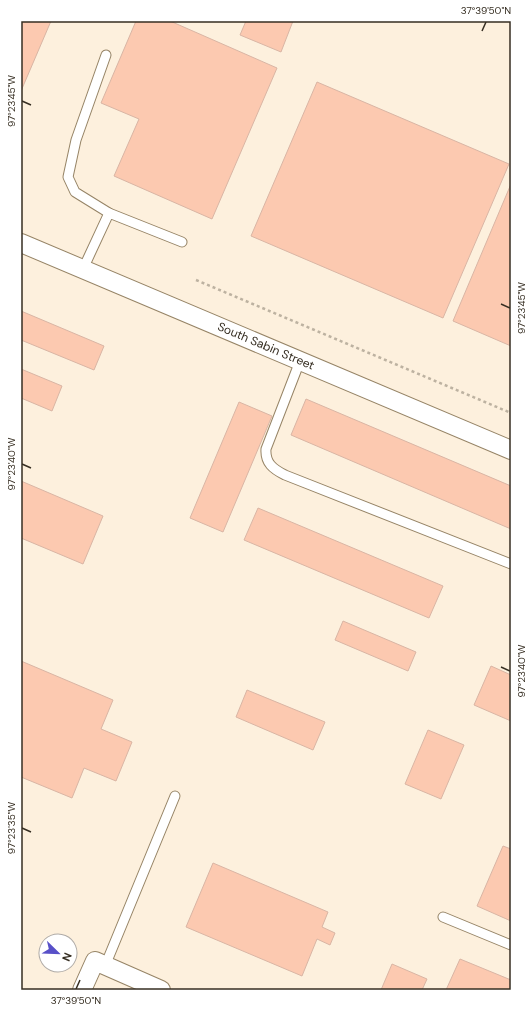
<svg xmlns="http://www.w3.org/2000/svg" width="532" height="1011" font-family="'DM Sans',sans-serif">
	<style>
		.building { fill: #fcc9b0; stroke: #d9b5a4 }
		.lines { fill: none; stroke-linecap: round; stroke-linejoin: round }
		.service-casing { stroke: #968466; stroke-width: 11 }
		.minor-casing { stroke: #968466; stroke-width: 20 }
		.path { stroke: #bdb2a1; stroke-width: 2.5; stroke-dasharray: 3 3; stroke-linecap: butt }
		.service { stroke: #fff; stroke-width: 9 }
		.minor { stroke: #fff; stroke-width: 18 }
		.ticks { fill: none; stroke: #362e22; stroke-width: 1.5 }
		.labels { text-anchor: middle; stroke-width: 3.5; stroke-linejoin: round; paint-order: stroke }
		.street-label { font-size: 12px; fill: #362e22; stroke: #fff }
		.neatline { fill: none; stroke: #362e22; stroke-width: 1.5 }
		.ticks-label { font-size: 10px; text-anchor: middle; fill: #362e22 }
	</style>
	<rect width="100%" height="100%" fill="#fdf0dd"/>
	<g class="building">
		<path d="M21,21H51L21,91Z"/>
		<path d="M136,21H170L277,68L212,219L114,176L139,119L101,103Z"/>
		<path d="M246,21H293L281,52L240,35Z"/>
		<path d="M317,82L509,164L443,318L251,236Z"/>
		<path d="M511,184V346L453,321Z"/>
		<path d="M21,311L104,346L94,370L21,340Z"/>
		<path d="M21,369L62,386L52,411L21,398Z"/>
		<path d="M306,399L511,486V529L291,435Z"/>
		<path d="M239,402L272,416L223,532L190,518Z"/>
		<path d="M21,481L103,516L83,564L21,538Z"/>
		<path d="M258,508L443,586L429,618L244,540Z"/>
		<path d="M343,621L416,652L408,671L335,640Z"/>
		<path d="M21,661L113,700L101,729L132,742L116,781L84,768L72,798L21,777Z"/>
		<path d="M491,666L511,675V721L474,705Z"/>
		<path d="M247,690L325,722L313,750L236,717Z"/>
		<path d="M428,730L464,745L441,799L405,784Z"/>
		<path d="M503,846L511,849V921L477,906Z"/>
		<path d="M213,863L328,912L322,927L335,933L330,945L317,939L302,976L186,927Z"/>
		<path d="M460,959L511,980V990H446Z"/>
		<path d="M392,964L427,979L422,990H381Z"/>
	</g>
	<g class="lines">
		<g class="service-casing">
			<g id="service">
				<path d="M106,55L76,140L68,177L75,192L109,213"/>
				<path d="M83,269L109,213L182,242"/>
				<path d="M300,361L266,449C265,463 273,469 285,475L511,564"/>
				<path d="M443,917L511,945"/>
				<path d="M105,966L175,796"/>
			</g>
		</g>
		<g class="minor-casing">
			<g id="minor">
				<path d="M21,243L511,450"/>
				<path d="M82,990L95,961L161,990"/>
			</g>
		</g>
		<path class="path" d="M196,280L511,413"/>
		<use href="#service" class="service"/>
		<use href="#minor" class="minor"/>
	</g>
	<path class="ticks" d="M482,31L486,22M22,101L31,105M501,304L510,308M22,464L31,468M501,667L510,671M22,828L31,832M76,989L80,980"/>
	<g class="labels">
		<g class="street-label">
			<text transform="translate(266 346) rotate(23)" y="4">South Sabin Street</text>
		</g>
	</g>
	<rect width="532" height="1011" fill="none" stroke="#ffffff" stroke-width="44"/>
	<g transform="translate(58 953) rotate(113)"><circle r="19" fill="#ffffff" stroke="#afaba7"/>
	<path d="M0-3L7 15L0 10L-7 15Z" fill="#5850c8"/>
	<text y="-6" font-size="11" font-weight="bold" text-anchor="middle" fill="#362e22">N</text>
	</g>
	<rect x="22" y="22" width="488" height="967" class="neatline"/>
	<g class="ticks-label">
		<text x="486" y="14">37°39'50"N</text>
		<text transform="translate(11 101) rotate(-90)" y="4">97°23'45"W</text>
		<text transform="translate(521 308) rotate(-90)" y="4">97°23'45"W</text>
		<text transform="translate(11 464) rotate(-90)" y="4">97°23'40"W</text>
		<text transform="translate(521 671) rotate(-90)" y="4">97°23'40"W</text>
		<text transform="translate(11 828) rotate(-90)" y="4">97°23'35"W</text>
		<text x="76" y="1004">37°39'50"N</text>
	</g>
</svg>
